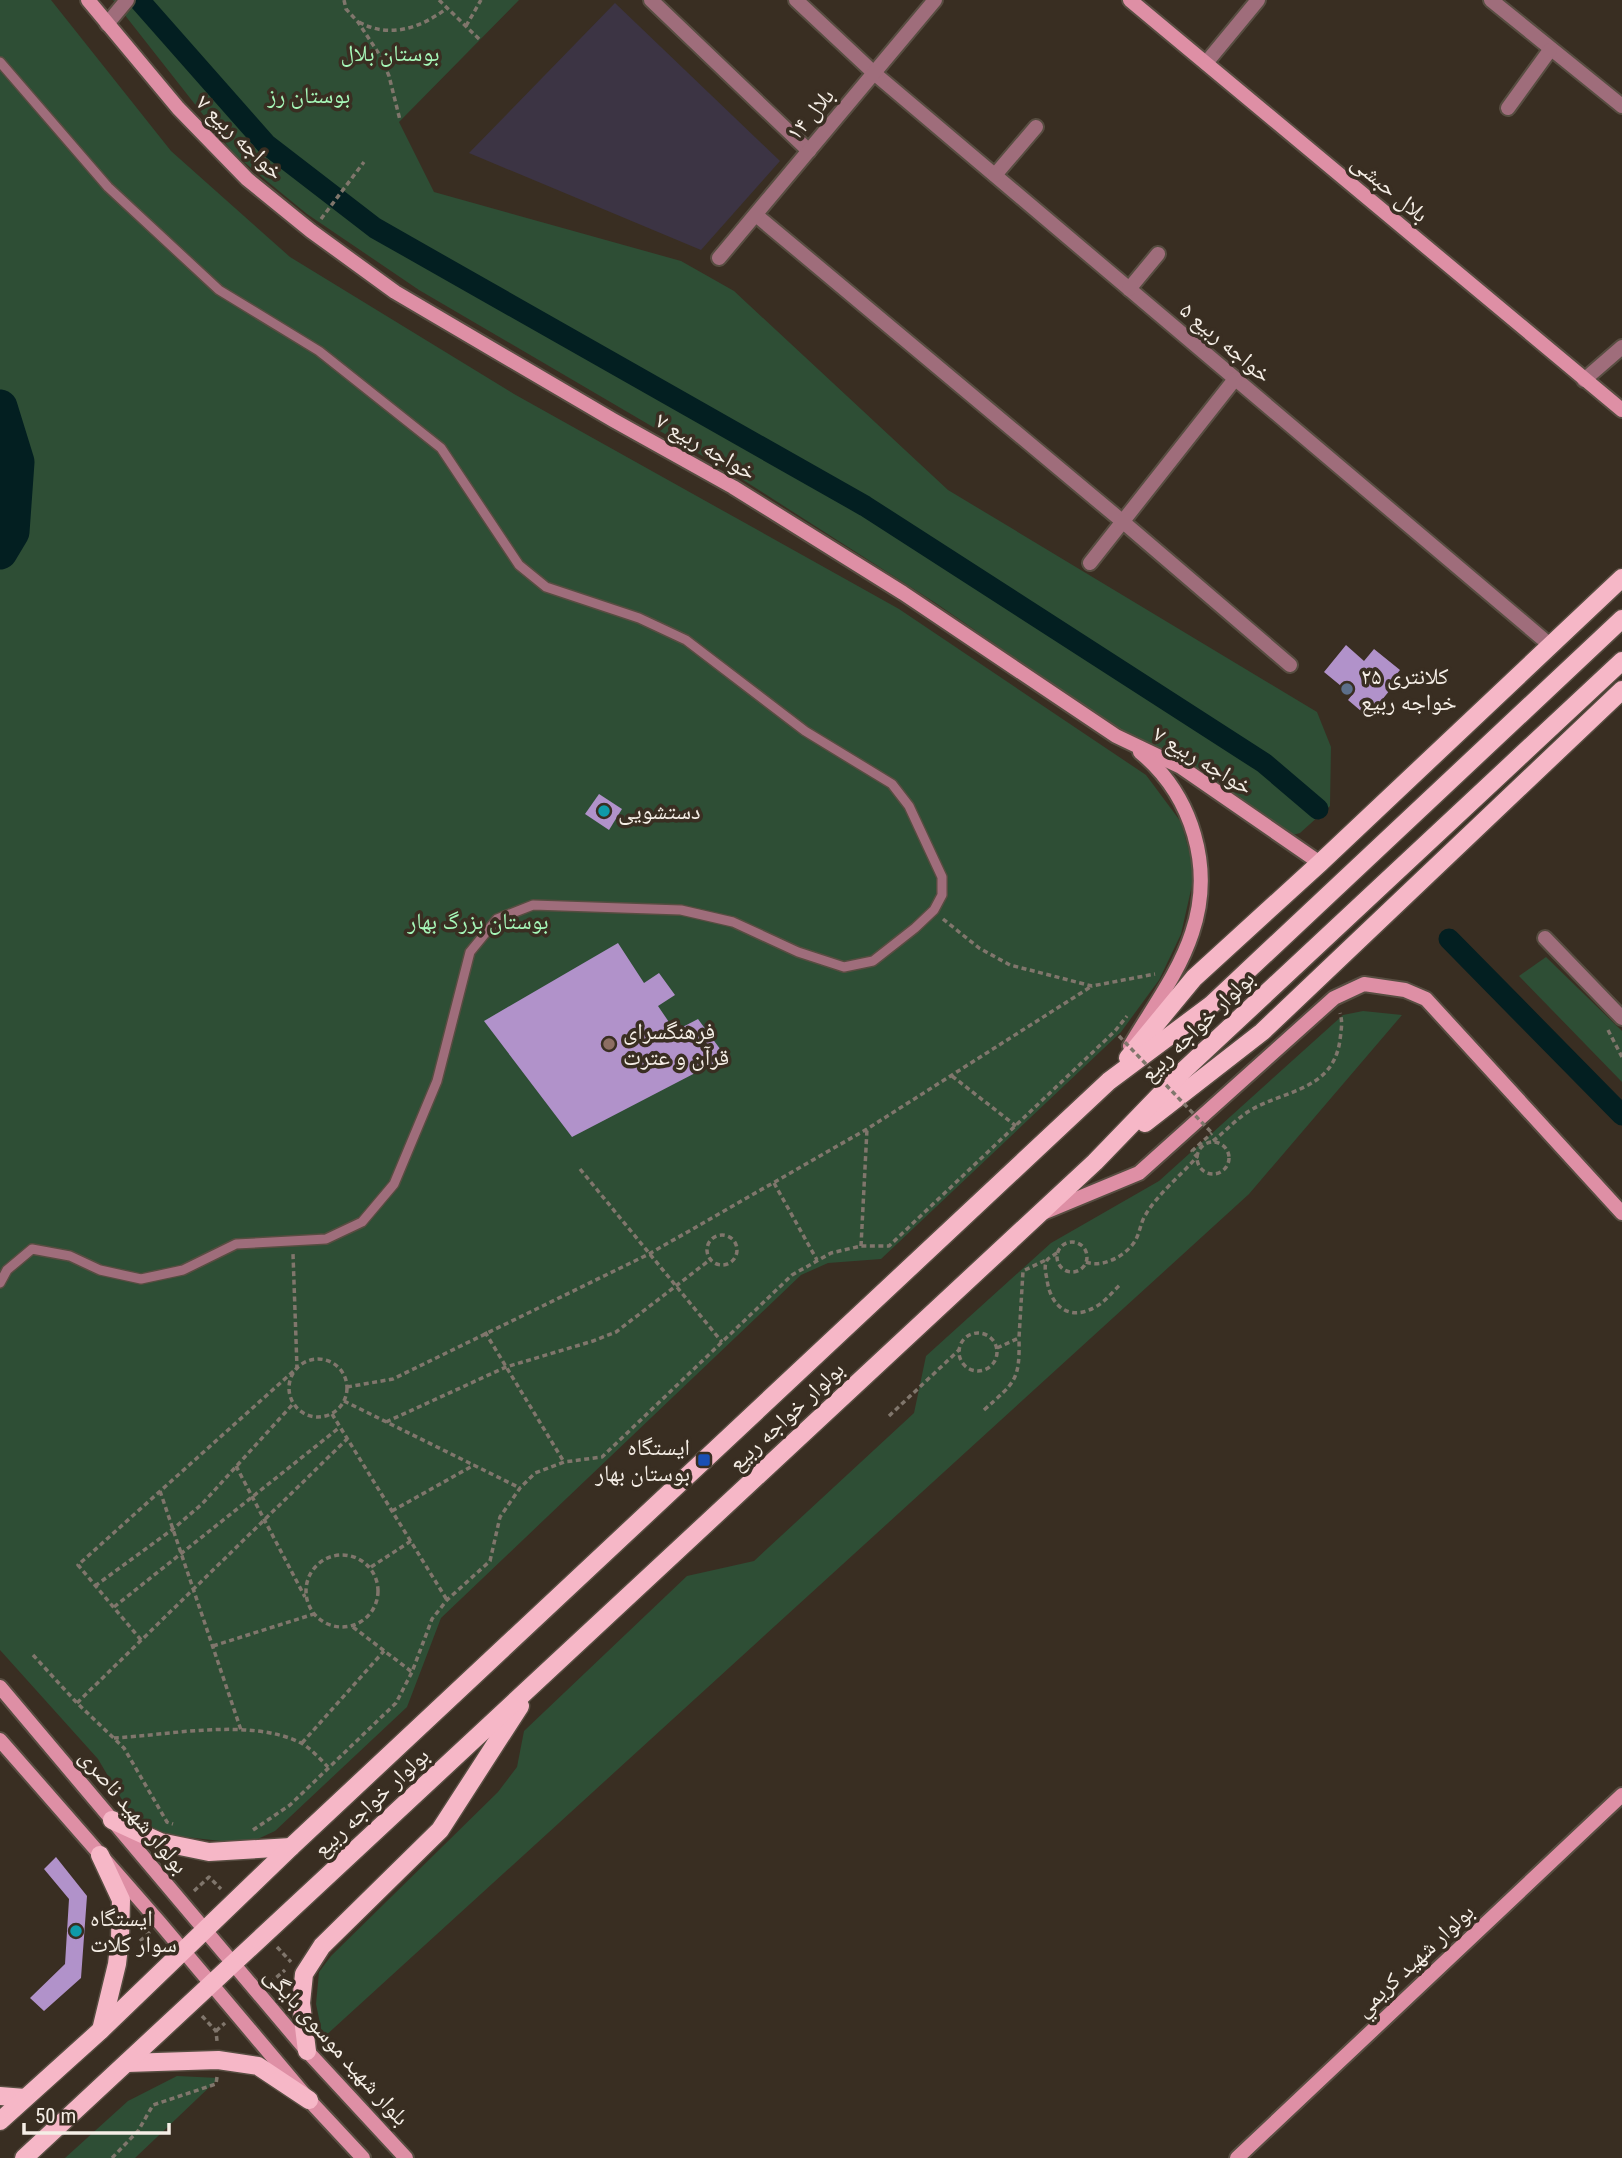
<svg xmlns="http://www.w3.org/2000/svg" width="1622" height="2158" font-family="'Roboto Condensed','Noto Naskh Arabic',sans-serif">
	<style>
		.education { fill: #3c3444 }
		.green { fill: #2e4e35 }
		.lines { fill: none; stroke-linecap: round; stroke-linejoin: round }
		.canal { stroke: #031f21; stroke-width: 21 }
		.river { stroke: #031f21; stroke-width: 35 }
		.building { fill: #b192ca }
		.lane-casing { stroke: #574d41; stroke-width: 12 }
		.street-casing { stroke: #574d41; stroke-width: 18 }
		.secondary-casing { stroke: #574d41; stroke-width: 18 }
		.primary-casing { stroke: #574d41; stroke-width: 21 }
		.path { stroke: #80766c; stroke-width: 3.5; stroke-dasharray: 5 3.5; stroke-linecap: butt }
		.lane { stroke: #9f6d7b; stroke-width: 9 }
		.street { stroke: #9f6d7b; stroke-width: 14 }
		.secondary { stroke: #de8fa5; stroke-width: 14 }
		.primary { stroke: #f6b7c7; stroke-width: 18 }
		.path-bridge { stroke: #80766c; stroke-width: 3.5; stroke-dasharray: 5 3.5; stroke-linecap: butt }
		.service-dot { fill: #5c6f8a; stroke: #392e22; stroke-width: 2.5 }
		.culture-dot { fill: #0f9aa8; stroke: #392e22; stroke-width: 2.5 }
		.education-dot { fill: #8d6e63; stroke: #392e22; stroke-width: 2.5 }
		.transit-dot { fill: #1a4fb4; stroke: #392e22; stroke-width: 2.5 }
		.labels { text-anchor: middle; stroke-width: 7; stroke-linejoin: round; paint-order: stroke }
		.park-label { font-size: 23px; fill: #a6f7b8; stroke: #392e22 }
		.street-label { font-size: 23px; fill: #f5eee6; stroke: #392e22 }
		.poi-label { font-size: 23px; fill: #f5eee6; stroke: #392e22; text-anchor: start }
	</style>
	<rect width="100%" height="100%" fill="#392e22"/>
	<path class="education" d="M615,3L780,161L701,250L469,153Z"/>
	<g class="green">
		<path d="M0,0H51L171,151L290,257L514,394L899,609L1146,775L1181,822L1195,872L1181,934L1159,980L1121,1032L881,1259L828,1263L801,1275L441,1618L407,1707L275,1831L247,1844L168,1835L140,1821L128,1810L98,1759L0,1650Z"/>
		<path d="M113,0H519L399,122L434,192L681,261L734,291L948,490L1317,712L1331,747L1330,806L1300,833L1279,839L937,604L740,478L419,290L307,214L234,154Z"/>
		<path d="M1546,957L1622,1031V1082L1519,976Z"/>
		<path d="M1363,1011L1402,1015L1249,1194L323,2038L316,2004L319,1972L331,1956L498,1792L517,1767L524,1731L687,1576L754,1561L914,1413L926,1356L1051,1243L1159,1181L1343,1015Z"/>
		<path d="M177,2076L219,2078L135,2158H65L128,2101Z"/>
	</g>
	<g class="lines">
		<g class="canal">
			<path d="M139,0L266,144L375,228L865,506L1264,763L1318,809"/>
			<path d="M1449,939L1622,1115"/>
		</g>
		<path class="river" d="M0,407L17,462L12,532L0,552"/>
	</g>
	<g class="building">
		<path d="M1346,645L1364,661L1374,649L1400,670L1386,687L1390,690L1368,717L1348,700L1352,695L1324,672Z"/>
		<path d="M599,794L622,809L609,830L585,814Z"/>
		<path d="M618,943L644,983L659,973L675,995L658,1006L675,1031L698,1019L726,1057L572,1137L484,1021Z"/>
		<path d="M56,1857L87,1896L81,1978L44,2011L30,1998L65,1964L69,1899L44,1869Z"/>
	</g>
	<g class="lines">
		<g class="lane-casing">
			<path id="lane" d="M0,62L108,187L219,290L319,351L441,448L519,565L546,587L639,618L686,640L805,731L892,784L909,806L942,877V895L934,910L915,928L873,961L844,967L798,952L733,922L681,910L533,905L497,919L470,952L437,1081L394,1184L362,1222L326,1239L236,1244L183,1270L141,1279L100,1270L70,1256L32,1249L7,1270L0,1283"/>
		</g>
		<g class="street-casing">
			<g id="street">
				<path d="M651,0L809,151"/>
				<path d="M796,0L874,73L1550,645"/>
				<path d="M1491,0L1622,106"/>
				<path d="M107,24L127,0"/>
				<path d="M1206,63L1258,0"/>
				<path d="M1508,108L1550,50"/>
				<path d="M995,175L1036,127"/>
				<path d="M756,215L1122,521L1290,665"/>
				<path d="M719,258L935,0"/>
				<path d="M1129,289L1158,254"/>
				<path d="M1584,380L1622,347"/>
				<path d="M1090,563L1235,379"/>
				<path d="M1545,938L1622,1018"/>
			</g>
		</g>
		<g class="secondary-casing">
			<g id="secondary">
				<path d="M88,0L178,108L247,179L311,231L395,292L613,420L733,487L903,593L1116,736L1181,767L1320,863"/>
				<path d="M1130,0L1622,410"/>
				<path d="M1130,1046C1151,1010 1179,973 1192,933C1214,868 1193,796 1140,752"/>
				<path d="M1045,1212L1139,1173L1334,998L1364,984L1405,990L1426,999L1622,1213"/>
				<path d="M0,1687L307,2051L406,2158"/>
				<path d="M0,1740L160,1923L309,2100L363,2158"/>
				<path d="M1237,2158L1622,1795"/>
			</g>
		</g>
		<g class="primary-casing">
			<g id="primary">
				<path d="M1128,1058L1194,978L1320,863L1622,578"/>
				<path d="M1145,1123L1262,1032L1622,690"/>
				<path d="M112,1820L160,1842L209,1852L291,1847"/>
				<path d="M100,1855L121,1900L120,1938L117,1964L101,2030"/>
				<path d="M307,2051L301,2003L304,1974L322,1946L440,1830L520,1706"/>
				<path d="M127,2063L218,2060L258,2066L309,2100"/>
				<path d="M0,2096L25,2098"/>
				<path d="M0,2121L101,2030L291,1847L1109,1081L1211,1005L1622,619"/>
				<path d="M24,2158L1095,1162L1182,1072L1622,661"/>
			</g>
		</g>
		<g class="path">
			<path d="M344,0L346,9L358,22L381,57L389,76L400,120"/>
			<path d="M439,0L480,40"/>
			<path d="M359,22C389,39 421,28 447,8"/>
			<path d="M466,26L481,0"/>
			<path d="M321,219L364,162"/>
			<path d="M943,919L979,948L1010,965L1092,986L1155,974"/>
			<path d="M1608,1030L1622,1057"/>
			<path d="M952,1076L1016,1126"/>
			<path d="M1213,1141C1226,1131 1237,1118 1251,1110C1284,1090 1333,1091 1340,1040C1341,1031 1343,1022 1340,1013"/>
			<circle cx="1213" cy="1158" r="16"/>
			<path d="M580,1169L722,1342"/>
			<path d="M774,1183L817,1260"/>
			<circle cx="722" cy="1250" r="15"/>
			<circle cx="1072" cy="1257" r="15"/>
			<path d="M861,1246L867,1129"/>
			<path d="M1057,1253C1057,1253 1049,1258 1048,1259C1043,1265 1046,1273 1047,1280C1051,1308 1071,1322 1097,1306C1106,1301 1113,1291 1121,1284"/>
			<path d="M1086,1262C1102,1268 1123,1257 1133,1244C1140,1235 1140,1223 1146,1214C1158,1194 1181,1175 1197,1157L1192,1151L1212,1133"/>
			<path d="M485,1332L564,1462"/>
			<circle cx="978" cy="1352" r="19"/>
			<path d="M997,1348L1019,1338L1023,1271L1048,1259"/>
			<circle cx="318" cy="1388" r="29"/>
			<path d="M347,1387L393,1379L649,1254L867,1129L1092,986"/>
			<path d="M344,1401L520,1488"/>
			<path d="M984,1410C1015,1382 1020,1381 1019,1338"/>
			<path d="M332,1414L447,1600"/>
			<path d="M889,1416L960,1349"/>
			<path d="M386,1422L506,1367L593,1341L616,1332L711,1259"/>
			<path d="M236,1466L305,1597"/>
			<path d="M160,1491L241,1730"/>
			<path d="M392,1511L474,1465"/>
			<circle cx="342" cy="1591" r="36"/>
			<path d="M371,1567L411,1541"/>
			<path d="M95,1586L173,1529L202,1504L293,1404"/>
			<path d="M114,1607L340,1427"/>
			<path d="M353,1627L412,1672"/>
			<path d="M141,1640L78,1565L297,1368L293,1254"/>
			<path d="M213,1646L314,1614"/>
			<path d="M33,1655L77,1703L124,1748L167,1822L173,1824"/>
			<path d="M77,1703L347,1439"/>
			<path d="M114,1738C170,1735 248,1718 299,1742C310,1747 320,1759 328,1767"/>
			<path d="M302,1743L384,1651"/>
			<path d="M253,1830L290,1805L396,1703L412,1672L432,1619L447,1600L490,1561L500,1517L520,1488L535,1473L564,1462L602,1457L792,1275L831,1253L861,1246H889L1115,1031L1127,1016"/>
			<path d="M194,1891L209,1877L221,1889"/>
			<path d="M150,1932L139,1942L152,1957"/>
			<path d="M277,1947L291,1962"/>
			<path d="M270,1983L285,1970"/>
			<path d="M202,2016L216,2031L217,2041"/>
			<path d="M216,2031L225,2023"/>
			<path d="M112,2158L138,2131L153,2105L216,2084L217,2077"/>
		</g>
		<use href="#lane" class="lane"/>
		<use href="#street" class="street"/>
		<use href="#secondary" class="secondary"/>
		<use href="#primary" class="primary"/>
		<path class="path-bridge" d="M1119,1036L1212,1133"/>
	</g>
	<circle class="service-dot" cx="1347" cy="689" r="7"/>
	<g class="culture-dot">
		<circle cx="604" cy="811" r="7"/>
		<circle cx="76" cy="1931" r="7"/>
	</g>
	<circle class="education-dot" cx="609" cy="1044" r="7"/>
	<rect class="transit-dot" x="697" y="1453" width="14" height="14" rx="3.5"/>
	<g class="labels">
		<g class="park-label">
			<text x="390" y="61">بوستان بلال</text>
			<text x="309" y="103">بوستان رز</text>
			<text x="478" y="929">بوستان بزرگ بهار</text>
		</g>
		<g class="street-label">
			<text transform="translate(810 114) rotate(-50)" y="8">بلال ۱۴</text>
			<text transform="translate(240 137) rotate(44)" y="8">خواجه ربیع ۷</text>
			<text transform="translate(1390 188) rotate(40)" y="8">بلال حبشی</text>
			<text transform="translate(1226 342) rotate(40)" y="8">خواجه ربیع ۵</text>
			<text transform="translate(706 446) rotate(30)" y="8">خواجه ربیع ۷</text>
			<text transform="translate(1203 760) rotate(31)" y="8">خواجه ربیع ۷</text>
			<text transform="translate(1197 1026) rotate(-44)" y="8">بولوار خواجه ربیع</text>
			<text transform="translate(786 1416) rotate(-43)" y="8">بولوار خواجه ربیع</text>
			<text transform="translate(371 1802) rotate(-43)" y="8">بولوار خواجه ربیع</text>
			<text transform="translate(134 1811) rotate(50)" y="8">بولوار شهید ناصری</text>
			<text transform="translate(1414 1960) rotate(-43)" y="8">بولوار شهيد كريمي</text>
			<text transform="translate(337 2046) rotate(48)" y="8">بلوار شهید موسوی بایگی</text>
		</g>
		<g class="poi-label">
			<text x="1361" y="684">کلانتری ٢۵<tspan x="1361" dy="26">خواجه ربیع</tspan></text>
			<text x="618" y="819">دستشویی</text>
			<text x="623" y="1039">فرهنگسرای<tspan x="623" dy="26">قرآن و عترت</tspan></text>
			<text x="690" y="1455" text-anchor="end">ایستگاه<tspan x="690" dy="26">بوستان بهار</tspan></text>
			<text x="90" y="1926">ایستگاه<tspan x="90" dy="26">سوار کلات</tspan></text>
		</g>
	</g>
	<path d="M24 2123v10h145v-10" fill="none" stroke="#f5eee6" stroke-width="3.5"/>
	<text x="35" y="2123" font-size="21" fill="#f5eee6" stroke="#392e22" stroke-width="5" paint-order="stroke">50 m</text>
</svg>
